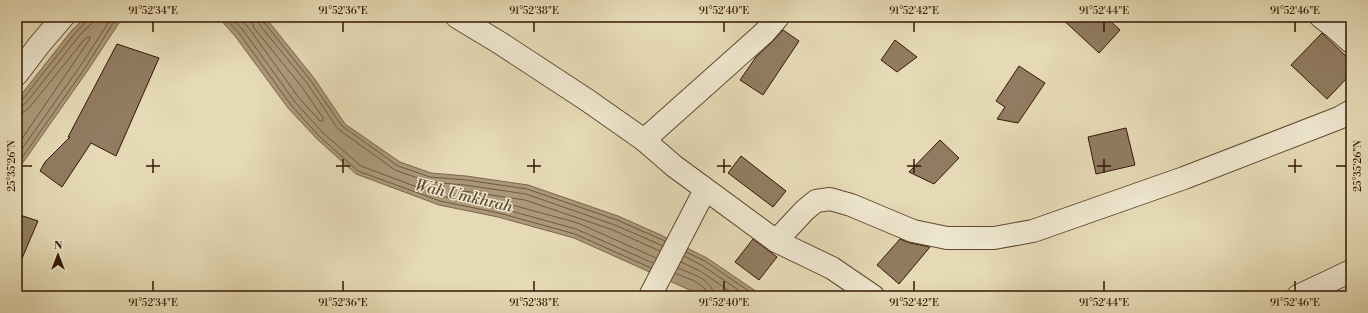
<svg xmlns="http://www.w3.org/2000/svg" width="1368" height="313" font-family="'Libre Bodoni',serif">
	<style>
		.water { fill: #aa9879; stroke: #7c644b }
		.lines { fill: none; stroke-linecap: round; stroke-linejoin: round }
		.shore { stroke: #70583f; stroke-width: 1 }
		.building { fill: #917c61; stroke: #361705 }
		.minor-casing { stroke: #624831; stroke-width: 24 }
		.minor { stroke: #eee7cf; stroke-width: 22 }
		.ticks { fill: none; stroke: #361705; stroke-width: 1.5 }
		.labels { text-anchor: middle; stroke-width: 3; stroke-linejoin: round; paint-order: stroke }
		.water-label { font-size: 16px; font-style: italic; fill: #644b33; stroke: #eee7cf }
		.neatline { fill: none; stroke: #361705; stroke-width: 1.5 }
		.ticks-label { font-size: 10px; text-anchor: middle; fill: #361705 }
	</style>
	<rect width="100%" height="100%" fill="#e5dab5"/>
	<filter id="stains"><feTurbulence type="fractalNoise" baseFrequency=".005" numOctaves="4"/><feColorMatrix values="0 0 0 0 .2 0 0 0 0 .09 0 0 0 0 .02 0 0 0 .5 -.17"/></filter>
	<radialGradient id="worn" r=".72"><stop offset=".6" stop-color="#630" stop-opacity="0"/><stop offset="1" stop-color="#630" stop-opacity=".3"/></radialGradient>
	<g class="water">
		<path d="M86,17H126L119,23L88,70L17,171V100L72,30Z"/>
		<path d="M218,17H265L314,78L345,124L400,162L431,173L466,176L528,185L618,216L661,235L707,258L763,296H703L574,238L498,217L439,205L356,174L317,139L288,108L235,36Z"/>
	</g>
	<g class="lines">
		<g class="shore">
			<path d="M224,17L239,33L291,105L319,136L358,171L440,201L499,213L575,234L651,268"/>
			<path d="M231,17L243,30L295,102L323,133L361,166L441,196L500,208L576,229L653,263"/>
			<path d="M239,17L248,27L299,98L320,121H323V118L302,87L254,28L251,17"/>
			<path d="M257,17L259,24L307,83L338,129L395,170L429,182L465,185L526,194L615,225L663,246"/>
			<path d="M262,17L263,21L311,81L342,126L398,166L430,177L466,180L527,189L617,220L665,241"/>
			<path d="M17,102L22,100L75,33L87,21L88,17"/>
			<path d="M17,107L22,106L26,103L79,36L91,24L93,17"/>
			<path d="M17,113L24,112L29,108L84,40L87,37H90V39L17,146"/>
			<path d="M17,156L81,65L112,17"/>
			<path d="M17,165L85,68L115,20L120,17"/>
			<path d="M686,252L705,261L756,296"/>
			<path d="M684,256L703,266L747,296"/>
			<path d="M656,258L578,223L501,202L462,194L460,192L464,191L525,200L613,230L660,251"/>
			<path d="M681,262L700,271L737,296"/>
			<path d="M678,268C691,274 713,279 714,296"/>
			<path d="M675,273C685,278 707,283 708,296"/>
		</g>
	</g>
	<g class="building">
		<path d="M1060,17H1106L1120,30L1099,53Z"/>
		<path d="M783,30L799,41L763,95L740,80L756,57L772,42Z"/>
		<path d="M1322,33L1351,61V74L1327,99L1291,65Z"/>
		<path d="M895,40L917,57L897,72L881,60Z"/>
		<path d="M117,44L159,58L116,156L91,143L62,187L40,171L45,162L70,137H68Z"/>
		<path d="M1019,66L1045,83L1018,123L997,119L1005,107L996,101Z"/>
		<path d="M1126,128L1135,165L1096,174L1088,137Z"/>
		<path d="M940,140L959,158L934,184L909,172Z"/>
		<path d="M741,156L786,191L773,207L728,173Z"/>
		<path d="M17,214L38,221L17,270Z"/>
		<path d="M753,239L777,257L759,280L735,262Z"/>
		<path d="M900,239L910,243L930,247L899,284L877,265Z"/>
	</g>
	<g class="lines">
		<g class="minor-casing">
			<g id="minor">
				<path d="M457,17L500,43L587,100L644,140L674,166L776,241L832,268L873,296"/>
				<path d="M1321,17L1334,27L1351,42"/>
				<path d="M17,74L39,45L63,17"/>
				<path d="M644,140L764,33L778,17"/>
				<path d="M776,241L805,210L816,201L830,199L851,205L913,231L947,238H994L1033,231L1184,178L1339,118L1351,111"/>
				<path d="M650,296L705,190"/>
				<path d="M1298,296L1351,271"/>
			</g>
		</g>
		<use href="#minor" class="minor"/>
	</g>
	<path class="ticks" d="M153,22V32M343,22V32M534,22V32M724,22V32M914,22V32M1104,22V32M1295,22V32M153,159V173M343,159V173M534,159V173M724,159V173M914,159V173M1104,159V173M1295,159V173M22,166H32M146,166H160M336,166H350M527,166H541M717,166H731M907,166H921M1097,166H1111M1288,166H1302M1336,166H1346M153,281V291M343,281V291M534,281V291M724,281V291M914,281V291M1104,281V291M1295,281V291"/>
	<g class="labels">
		<g class="water-label">
			<text transform="translate(464 195) rotate(13)" y="6">Wah Umkhrah</text>
		</g>
	</g>
	<rect width="1368" height="313" fill="none" stroke="#e5dab5" stroke-width="44"/>
	<g transform="translate(58 255)" stroke="#eee7cf" stroke-width="3" paint-order="stroke">
	<path d="M0-3L7 15L0 10L-7 15Z" fill="#361705"/>
	<text y="-6" font-size="11" font-weight="bold" text-anchor="middle" fill="#361705">N</text>
	</g>
	<rect x="22" y="22" width="1324" height="269" class="neatline"/>
	<g class="ticks-label">
		<text x="153" y="14">91°52'34"E</text>
		<text x="343" y="14">91°52'36"E</text>
		<text x="534" y="14">91°52'38"E</text>
		<text x="724" y="14">91°52'40"E</text>
		<text x="914" y="14">91°52'42"E</text>
		<text x="1104" y="14">91°52'44"E</text>
		<text x="1295" y="14">91°52'46"E</text>
		<text transform="translate(11 166) rotate(-90)" y="4">25°35'26"N</text>
		<text transform="translate(1357 166) rotate(-90)" y="4">25°35'26"N</text>
		<text x="153" y="306">91°52'34"E</text>
		<text x="343" y="306">91°52'36"E</text>
		<text x="534" y="306">91°52'38"E</text>
		<text x="724" y="306">91°52'40"E</text>
		<text x="914" y="306">91°52'42"E</text>
		<text x="1104" y="306">91°52'44"E</text>
		<text x="1295" y="306">91°52'46"E</text>
	</g>
	<rect width="100%" height="100%" filter="url(#stains)"/>
	<rect width="100%" height="100%" fill="url(#worn)"/>
</svg>
